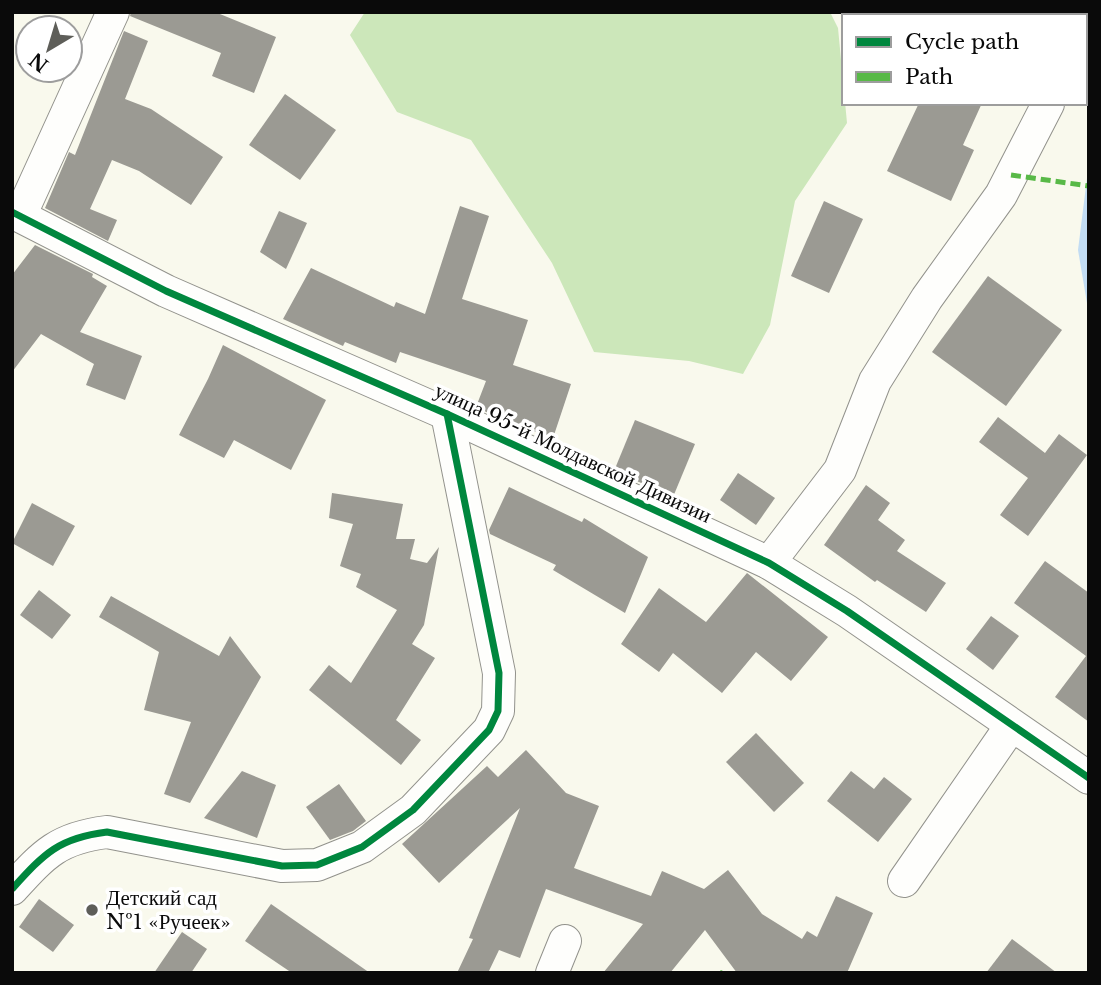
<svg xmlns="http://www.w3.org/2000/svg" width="1101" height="985" font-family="'Libre Baskerville',serif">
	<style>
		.forest { fill: #cce7ba }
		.water { fill: #c2dcf3 }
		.building { fill: #9b9a93 }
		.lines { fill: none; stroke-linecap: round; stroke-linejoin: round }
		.street-casing { stroke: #92928c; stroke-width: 34 }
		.street { stroke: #fefefc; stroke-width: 32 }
		.quiet { stroke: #58b947; stroke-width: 5; stroke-dasharray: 10 5; stroke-linecap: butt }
		.cycleway-casing { stroke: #fff; stroke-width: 11 }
		.cycleway { stroke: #00873e; stroke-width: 7 }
		.poi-dot { fill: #5e5e59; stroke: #fff; stroke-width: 2.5 }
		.labels { text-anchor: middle; stroke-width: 7; stroke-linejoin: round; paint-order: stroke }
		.street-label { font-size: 21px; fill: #0a0a0a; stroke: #fff }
		.poi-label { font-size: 21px; fill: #0a0a0a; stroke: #fff; text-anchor: start }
	</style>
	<rect width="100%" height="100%" fill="#f9f9ed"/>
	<path class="forest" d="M365,12H830L838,28L847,123L795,201L770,325L743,374L689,361L594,352L552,263L471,140L397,112L350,35Z"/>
	<path class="water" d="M1089,162V315L1078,250Z"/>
	<g class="building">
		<path d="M131,12H215L276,37L254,93L212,76L221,53L130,16Z"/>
		<path d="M124,31L148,41L125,99L151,109L223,157L191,205L139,171L112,160L90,209L117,220L108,241L45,208L69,152L75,155Z"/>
		<path d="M285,94L336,130L300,180L249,145Z"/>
		<path d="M919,103H982L963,145L974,150L951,201L887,171Z"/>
		<path d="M824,201L863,219L829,293L791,276Z"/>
		<path d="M460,206L489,216L462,299L528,320L513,365L571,384L553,438L505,421L476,407L486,381L400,352L396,363L345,342L343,346L283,319L311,268L394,307L396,302L425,314Z"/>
		<path d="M279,211L307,223L286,269L260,252Z"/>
		<path d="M35,245L93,274L92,277L107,286L80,332L142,356L125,400L86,385L94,364L41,334L12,372V275Z"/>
		<path d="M988,276L1062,330L1006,406L932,352Z"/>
		<path d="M223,345L326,400L291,470L234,440L224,458L179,435L208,379Z"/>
		<path d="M998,417L1045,453L1059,434L1087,455L1028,536L1000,515L1028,478L979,442Z"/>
		<path d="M635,420L695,444L673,497L614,471Z"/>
		<path d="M738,473L775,498L756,525L720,500Z"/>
		<path d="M866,485L890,503L878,520L905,540L897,551L946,583L926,612L877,580L875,582L824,545Z"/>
		<path d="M509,487L582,522L584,518L648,557L625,613L553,570L556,565L490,534L489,530Z"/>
		<path d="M332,493L403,504L396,539H415L410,559L427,563L439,547L424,625L412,644L435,658L396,720L421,740L401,765L309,690L329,665L351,683L397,610L356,587L361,574L340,566L353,524L329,518Z"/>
		<path d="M32,503L75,526L53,566L12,543Z"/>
		<path d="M1045,561L1089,593V722L1055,697L1086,656L1014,603Z"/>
		<path d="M747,573L828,637L791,681L756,652L722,693L673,653L659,672L621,644L659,588L706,622Z"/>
		<path d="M39,590L71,615L52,639L20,615Z"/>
		<path d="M111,596L219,656L230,636L261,677L190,803L164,794L191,722L144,710L159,652L99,617Z"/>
		<path d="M991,616L1019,636L993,670L966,649Z"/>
		<path d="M756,733L804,783L774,812L726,762Z"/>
		<path d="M526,750L566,793L599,806L574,868L651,896L662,871L704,889L728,870L762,914L802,939L807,931L817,937L836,896L873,913L847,973H737L705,930L670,973H603L643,924L546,889L520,958L499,950L488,973H457L473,939L469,938L520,808L439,883L402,844L487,766L498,777Z"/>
		<path d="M242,771L276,785L257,838L204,818Z"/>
		<path d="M851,771L874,789L884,777L912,799L878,842L827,801Z"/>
		<path d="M339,784L366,821L353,831L330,840L306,807Z"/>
		<path d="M39,899L74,925L53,952L19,927Z"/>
		<path d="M271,904L370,973H292L245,941Z"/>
		<path d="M182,932L207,949L191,973H154Z"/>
		<path d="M1012,939L1057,973H986Z"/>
	</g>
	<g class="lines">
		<g class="street-casing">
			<g id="street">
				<path d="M12,212L166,291L447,414L769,563L847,611L1089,778"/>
				<path d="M20,216L113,12"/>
				<path d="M769,563L840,470L875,381L927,298L1001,195L1048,104"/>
				<path d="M904,881L1011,726"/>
				<path d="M12,889C44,854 58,838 107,832L282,866L317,865L362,847L413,810L489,730L498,711L499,673L447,414"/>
				<path d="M552,973L565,941"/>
			</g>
		</g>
		<use href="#street" class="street"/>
		<g class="quiet">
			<path d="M1011,175L1089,186"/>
			<path d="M722,973L723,971"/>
		</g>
		<g class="cycleway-casing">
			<g id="cycleway">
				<path d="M12,212L166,291L447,414L769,563L847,611L1089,778"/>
				<path d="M12,889C44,854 58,838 107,832L282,866L317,865L362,847L413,810L489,730L498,711L499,673L447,414"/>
			</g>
		</g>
		<use href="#cycleway" class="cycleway"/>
	</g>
	<circle class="poi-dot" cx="92" cy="910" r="7"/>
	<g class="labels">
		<g class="street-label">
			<text transform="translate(573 453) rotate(25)" y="7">улица 95-й Молдавской Дивизии</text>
		</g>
		<g class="poi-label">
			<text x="106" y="905">Детский сад<tspan x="106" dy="24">№1 «Ручеек»</tspan></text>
		</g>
	</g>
	<rect width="1101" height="985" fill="none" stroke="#0a0a0a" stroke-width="28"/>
	<rect x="842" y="14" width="245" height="91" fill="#ffffff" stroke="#9d9d9d" stroke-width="2"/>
	<rect x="856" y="37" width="35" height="10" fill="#00873e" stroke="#9d9d9d" stroke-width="2"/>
	<text x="905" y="49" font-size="21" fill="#0a0a0a">Cycle path</text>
	<rect x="856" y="72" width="35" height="10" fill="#58b947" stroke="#9d9d9d" stroke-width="2"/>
	<text x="905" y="84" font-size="21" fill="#0a0a0a">Path</text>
	<g transform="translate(49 49) rotate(218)"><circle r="33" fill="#ffffff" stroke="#9d9d9d" stroke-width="2"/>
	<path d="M0-5L12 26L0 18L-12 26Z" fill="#5e5e59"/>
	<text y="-10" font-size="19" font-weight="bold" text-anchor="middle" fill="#0a0a0a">N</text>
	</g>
</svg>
